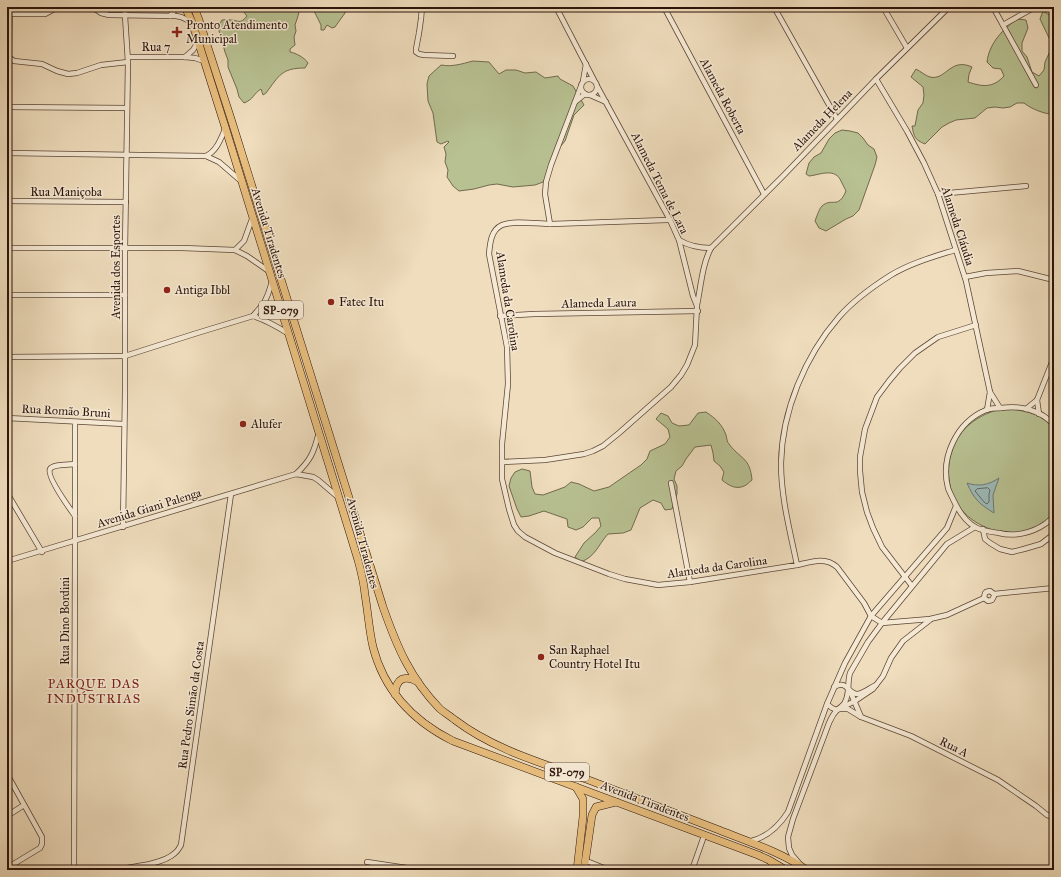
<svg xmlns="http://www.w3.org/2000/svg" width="1061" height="877" font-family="'IM FELL Great Primer',serif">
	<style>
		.green { fill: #b8c192; stroke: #726a4e }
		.water { fill: #9cbab8; stroke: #6f7772 }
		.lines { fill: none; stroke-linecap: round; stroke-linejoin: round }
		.shore { stroke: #646661; stroke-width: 1 }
		.minor-casing { stroke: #5c4637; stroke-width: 6 }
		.tertiary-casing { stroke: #5c4637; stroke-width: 7 }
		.primary-casing { stroke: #2b130a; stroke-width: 8 }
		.minor { stroke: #f5e9d4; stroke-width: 4.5 }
		.tertiary { stroke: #f5e9d4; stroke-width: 5.5 }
		.primary { stroke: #e8be7e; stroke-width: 7 }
		.poi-dot { fill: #8f2418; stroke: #f5e9d4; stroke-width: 1.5 }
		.labels { text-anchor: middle; stroke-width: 3; stroke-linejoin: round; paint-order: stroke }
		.shield { fill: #f5e9d4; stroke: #685347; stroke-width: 1 }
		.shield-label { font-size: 11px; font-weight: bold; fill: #2b130a }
		.poi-label { font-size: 12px; fill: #2b130a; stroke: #f5e9d4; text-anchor: start }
		.street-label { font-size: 12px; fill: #2b130a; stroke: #f5e9d4 }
		.neighbourhood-label { font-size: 13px; letter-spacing: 1px; fill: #7a1f14; stroke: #f5e9d4 }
	</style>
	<rect width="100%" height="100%" fill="#efddbd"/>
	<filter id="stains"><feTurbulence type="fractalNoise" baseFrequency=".005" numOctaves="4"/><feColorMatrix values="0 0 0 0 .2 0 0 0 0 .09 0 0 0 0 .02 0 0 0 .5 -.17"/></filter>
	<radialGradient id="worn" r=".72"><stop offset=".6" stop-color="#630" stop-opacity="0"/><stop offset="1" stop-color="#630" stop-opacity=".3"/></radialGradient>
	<g class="green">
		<path d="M243,7H300L298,16L295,25L296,31L294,37L295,45L290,49V52C296,53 305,58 308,63L305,68C281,68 279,76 266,93L263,95L261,89C253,94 254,99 244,103L239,97L237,89L228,67V60L225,52L218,27L222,20C225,20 227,19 230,20C238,20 240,25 247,16L243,11Z"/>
		<path d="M312,7H343L345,13L335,27L332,28L327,25L324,30H321V25Z"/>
		<path d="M1043,11L1054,18V115C1043,113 1033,110 1024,103H1017L1010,107L1003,108L995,107L987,108L975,118L956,120L949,123L942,127L925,144C915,140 914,137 912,126H915L918,110L923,103L924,95L923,87L911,77L916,69C920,71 926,76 930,77C946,81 950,57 972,67L969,74L968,82C983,87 993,88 1004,76L1001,69L993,68L987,62C989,44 1003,28 1018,19L1026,20L1028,28L1022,43V51L1027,57L1032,72L1039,76L1044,70L1045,62L1052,47L1050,40L1040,19Z"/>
		<path d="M473,61L489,62L499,74L506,70H516L525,73L536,72L545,78L558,76L560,79L573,86L584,105L574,115L565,141L555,153L547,175L543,182L535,185L513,187L497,184L489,185L474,189L459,191L453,186L447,177L448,170L445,162L446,154L444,147L449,142L448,141L441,144L437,142L433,113L428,101L427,84L429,76L441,65C453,67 461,64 473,61Z"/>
		<path d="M842,130L850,131L858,133L863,138L868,145L874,149L877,157L875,165L859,210L853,216L846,219L826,231L819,228L815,221C817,216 819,209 822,206C832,197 838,210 846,191C844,187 842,183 840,179C833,168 819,175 809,176L806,174L809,163L814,157L821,153L829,139L835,133Z"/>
		<path d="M1012,409C1029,412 1042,414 1054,428V513C1046,521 1037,528 1026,531C1001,537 972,526 958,505C944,484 946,453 961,433C969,423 980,416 991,412C997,409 1006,409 1012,409Z"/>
		<path d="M706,412C715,418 722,424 726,435C727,439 727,442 729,444C740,459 750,457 752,480C749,482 747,485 744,486C736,490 728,485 722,480L724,472L720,466L714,461L713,453L711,445L695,447L686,459L682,466L676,471L674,479L677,486V494L672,509L665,510L661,503L653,500L640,508L631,530L623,533L608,534C598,545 596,556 581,562L575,557L584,543L596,532L601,526L599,518H592L583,527L576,530L568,527L567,519L544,511L529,516L521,517L517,509L509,486L511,478L515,472L522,469L530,471L532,487L535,494L543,495L565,487L571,482L579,484L594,491L609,487L622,478L641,465L647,459L650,451L665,444L670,437L668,429L656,419L661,413L668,416L672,423L679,426L689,425L698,413Z"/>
	</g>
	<path class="water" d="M999,478L993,495L994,513C978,503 974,499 967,483C978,487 989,485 999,478Z"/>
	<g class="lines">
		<path class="shore" d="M988,488L990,490L989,494V502L987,504L984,502L975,491L977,489Z"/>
		<g class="minor-casing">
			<g id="minor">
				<path d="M92,7L101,13L109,15L176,16L181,17L192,22"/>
				<path d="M422,7L421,19L419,33L416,49V52L419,54L424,55L453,56"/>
				<path d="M556,7L594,80"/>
				<path d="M664,7L764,194"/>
				<path d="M774,7L837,119"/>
				<path d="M883,7L907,48"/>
				<path d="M993,7L1036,85"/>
				<path d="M7,14H45L58,7"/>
				<path d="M170,16L177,7"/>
				<path d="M1003,25L1035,7"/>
				<path d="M7,56L14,61L42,64L57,71L68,74L77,73L101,65L128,62"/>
				<path d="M128,57H185L195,58L204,61"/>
				<path d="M185,57L193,50L198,42"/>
				<circle cx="589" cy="87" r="8"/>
				<path d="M876,79L907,131L924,163L938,194L966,281L990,392L1000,408"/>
				<path d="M583,81L586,64"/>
				<path d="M590,95L606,102"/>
				<path d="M575,102L585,94"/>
				<path d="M7,107L127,108"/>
				<path d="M7,153L206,156L219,162L241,181"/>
				<path d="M206,156C217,151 221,138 226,127"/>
				<path d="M938,194L1026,186"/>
				<path d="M7,201L126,202"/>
				<path d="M670,220C630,221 590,223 551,224C538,224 513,220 502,225C491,230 490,243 489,254L507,347L508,384L502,444V479L509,509L514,525L518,531L525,537L555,553L609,574L625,579L658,585L690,582L797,565C790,531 781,498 781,463C782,411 805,356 839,317C853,301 872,287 891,275C911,263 933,257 955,250"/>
				<path d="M550,224L545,194L546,182L551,165L581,86"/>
				<path d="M679,240C689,246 699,248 711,248"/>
				<path d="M7,248H182L235,250L247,256L270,272"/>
				<path d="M235,250L244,241L252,219"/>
				<path d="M965,277L986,273L1018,271L1054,280"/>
				<path d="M7,295H125"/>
				<path d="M697,305C701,286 702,265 711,248L784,175L876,79L949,7"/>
				<path d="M253,316C266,320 278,327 289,334"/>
				<path d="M500,316L534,314L698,311"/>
				<path d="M7,357L125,356L194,334L253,316L264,303L268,294L272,282"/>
				<path d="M1037,400L1039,414"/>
				<path d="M1026,409L1037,400L1054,357"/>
				<path d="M987,410L990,392"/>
				<path d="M7,418L124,424"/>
				<path d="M1054,425C1041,410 1020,405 1001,408C997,408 991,408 986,410C957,422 940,457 948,488C949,491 951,495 953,499C958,510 965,521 975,527C982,531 991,532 999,533C1014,537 1032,533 1045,524C1048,522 1051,519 1054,516"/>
				<path d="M502,462L545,460L584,454L593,451L603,446L619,433L671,387L681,375L687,365L695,345L697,306L693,296L679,240L670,220L597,86"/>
				<path d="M296,474C311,460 314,452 319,432"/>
				<path d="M671,483L690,582"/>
				<path d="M7,493L42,552"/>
				<path d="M75,516C70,509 46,476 50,469C53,464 70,465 75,464"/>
				<path d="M123,527L125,392V249L128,62L125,16V7"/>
				<path d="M983,529L985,539L990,543L1000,549L1012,552L1024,549L1041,544L1054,534"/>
				<path d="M7,561L296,474L313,477L318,480L339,498"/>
				<path d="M797,565C811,562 825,556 837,567L864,603L871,616L882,623L930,619L947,615L984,598"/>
				<path d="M912,586L882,547L873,528L867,512L862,492L860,471V457L865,429L877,397L889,381L900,368L915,353L938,337L976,325"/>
				<path d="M984,598L985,593L986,592L990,591L994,594L1054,588"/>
				<path d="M984,598L988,601L992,600L994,596V594"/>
				<path d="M834,687C848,679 848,695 858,694C864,693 871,687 876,685"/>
				<path d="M850,691L861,717"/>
				<path d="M827,704L832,708L837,710L855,701L873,689L883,676L891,658L903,641L930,620"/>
				<path d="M839,709H848L861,717L911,736L998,780L1036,806L1047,815L1054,817"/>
				<path d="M7,774L42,837V844L40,848L7,868"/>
				<path d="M7,816L24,805"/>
				<path d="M751,841C768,837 779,826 788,812L827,704L845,663L871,616L947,528L956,506"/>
				<path d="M584,860L609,870"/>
				<path d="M367,862L420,870"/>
				<path d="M770,862L775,870"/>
				<path d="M799,863L792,855L789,848L788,837L793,819L829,723C831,718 834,713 838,709C841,707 844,705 845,702C850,693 847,683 850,673L868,642L882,623L947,544L975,527"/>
				<path d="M74,870L75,552V422"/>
				<path d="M114,870C130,867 162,865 175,853C178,851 179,848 181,845L231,494"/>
				<path d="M692,870L704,836"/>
			</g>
		</g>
		<g class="tertiary-casing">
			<path id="tertiary" d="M7,160L9,7"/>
		</g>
		<g class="primary-casing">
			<g id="primary">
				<path d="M185,7L192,22L227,133L358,560C361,571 364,583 365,595C368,612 369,630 373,647C384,690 413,721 453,741L758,855L769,860L786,870"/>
				<path d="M194,7L199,20L232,122L383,607C397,647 410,678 440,709C445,713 450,716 455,720C493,749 542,763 586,779C631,796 675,813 719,830C749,842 781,852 807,870"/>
				<path d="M395,694C396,679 404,674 418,682"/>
				<path d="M576,787L583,799V817L577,870"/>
				<path d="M584,870L592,815L596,807L616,802"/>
			</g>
		</g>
		<use href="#minor" class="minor"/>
		<use href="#tertiary" class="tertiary"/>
		<use href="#primary" class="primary"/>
	</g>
	<g class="poi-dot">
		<path d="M175 26h4v4h4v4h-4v4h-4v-4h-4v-4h4z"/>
		<circle cx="167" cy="290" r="4"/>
		<circle cx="331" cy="302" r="4"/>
		<circle cx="243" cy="424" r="4"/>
		<circle cx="541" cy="657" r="4"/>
	</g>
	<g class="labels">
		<g class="shield">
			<rect x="259" y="301" width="44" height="18" rx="3"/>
			<rect x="545" y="763" width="44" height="18" rx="3"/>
		</g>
		<g class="shield-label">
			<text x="281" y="314">SP-079</text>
			<text x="567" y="776">SP-079</text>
		</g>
		<g class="poi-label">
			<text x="186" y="29">Pronto Atendimento<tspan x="186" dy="14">Municipal</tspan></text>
			<text x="175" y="294">Antiga Ibbl</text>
			<text x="339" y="306">Fatec Itu</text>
			<text x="251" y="428">Alufer</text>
			<text x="549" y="654">San Raphael<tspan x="549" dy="14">Country Hotel Itu</tspan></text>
		</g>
		<g class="street-label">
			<text x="156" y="51">Rua 7</text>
			<text transform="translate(723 96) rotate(62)" y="4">Alameda Roberta</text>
			<text transform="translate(822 120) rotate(-46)" y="4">Alameda Helena</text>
			<text transform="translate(660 183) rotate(63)" y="4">Alameda Tema de Lara</text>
			<text x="66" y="196">Rua Maniçoba</text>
			<text transform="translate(958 226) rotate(72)" y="4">Alameda Cláudia</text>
			<text transform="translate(269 233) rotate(73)" y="4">Avenida Tiradentes</text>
			<text transform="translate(116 267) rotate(-90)" y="4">Avenida dos Esportes</text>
			<text transform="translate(508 301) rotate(81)" y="4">Alameda da Carolina</text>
			<text transform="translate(599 303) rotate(-1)" y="4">Alameda Laura</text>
			<text transform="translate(66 411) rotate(3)" y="4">Rua Romão Bruni</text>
			<text transform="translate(149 508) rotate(-17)" y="4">Avenida Giani Palenga</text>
			<text transform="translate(363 543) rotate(75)" y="4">Avenida Tiradentes</text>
			<text transform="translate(717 567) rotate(-8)" y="4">Alameda da Carolina</text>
			<text transform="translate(65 621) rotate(-90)" y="4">Rua Dino Bordini</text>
			<text transform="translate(191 705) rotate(-82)" y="4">Rua Pedro Simão da Costa</text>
			<text transform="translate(954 747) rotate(27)" y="4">Rua A</text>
			<text transform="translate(645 801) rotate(21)" y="4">Avenida Tiradentes</text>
		</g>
		<g class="neighbourhood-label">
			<text x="94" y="688">PARQUE DAS<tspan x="94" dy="15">INDÚSTRIAS</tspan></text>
		</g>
	</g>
	<rect width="1061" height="877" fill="none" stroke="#efddbd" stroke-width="24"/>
	<rect x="8" y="8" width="1045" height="861" fill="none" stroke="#2b130a" stroke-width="2"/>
	<rect x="12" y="12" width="1037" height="853" fill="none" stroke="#2b130a"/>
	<rect width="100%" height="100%" filter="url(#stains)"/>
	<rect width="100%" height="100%" fill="url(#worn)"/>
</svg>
